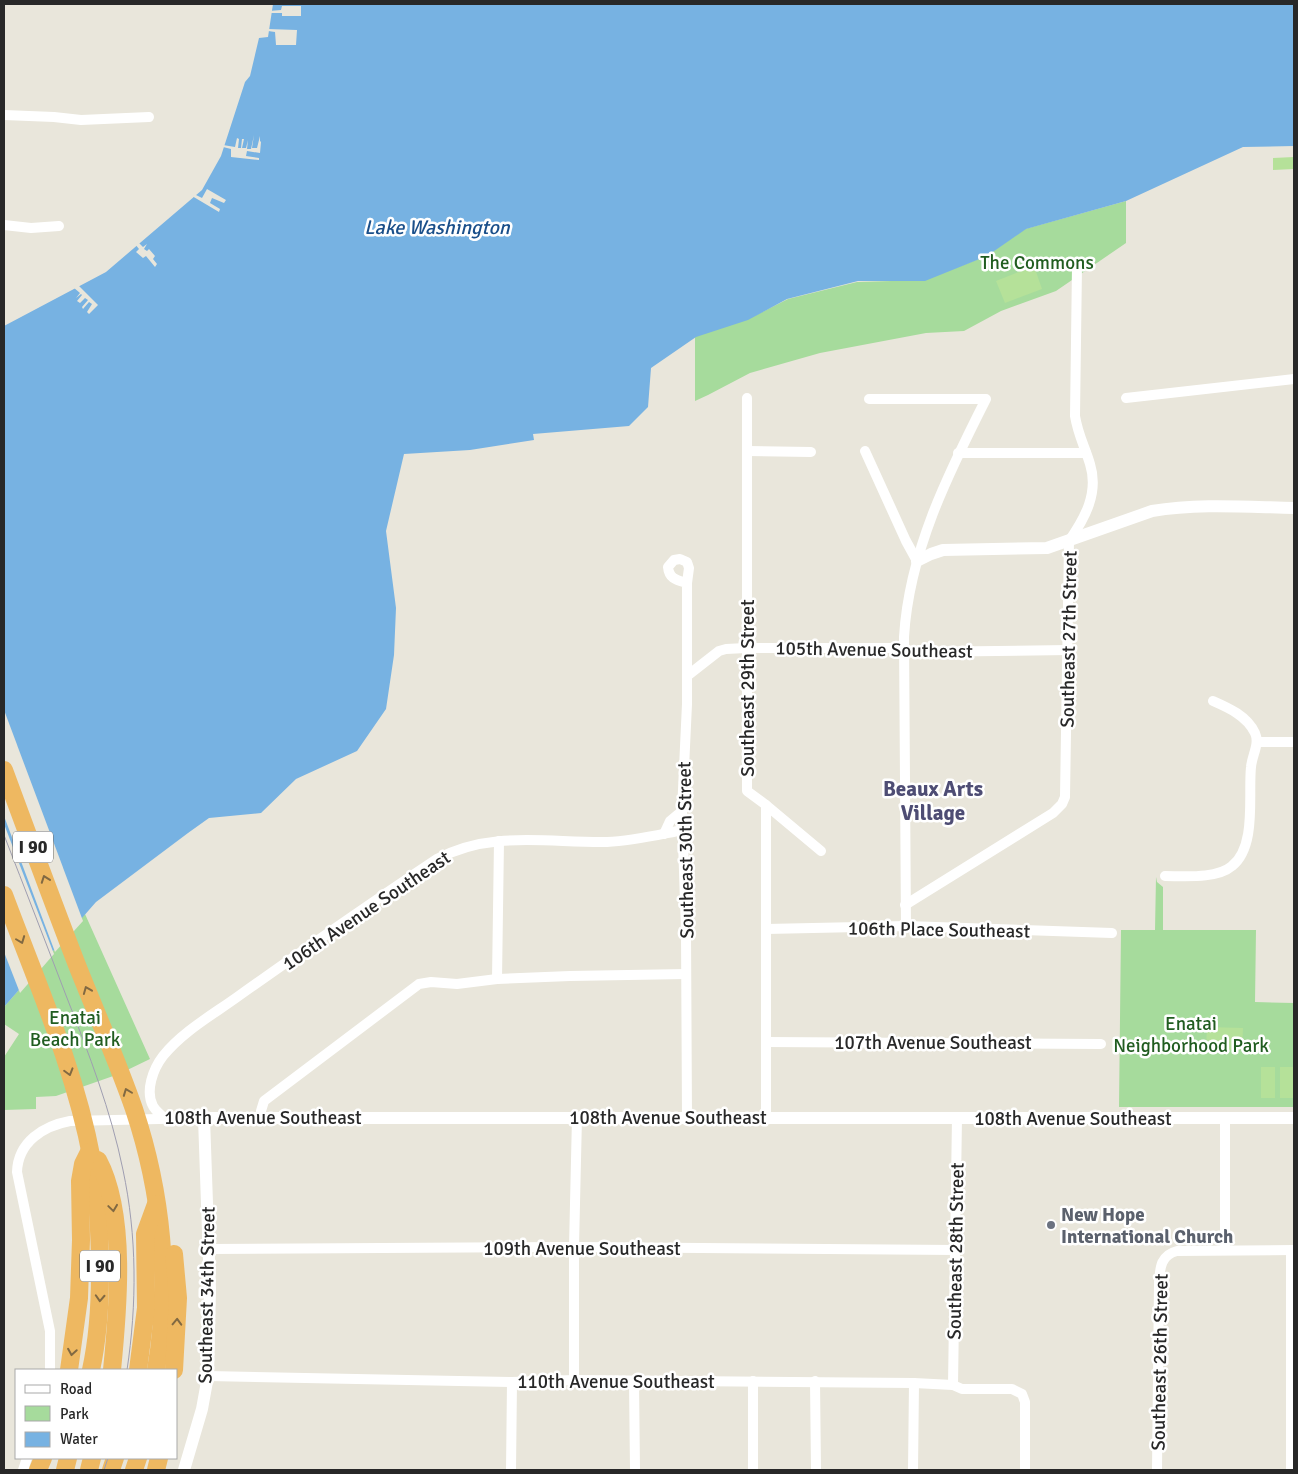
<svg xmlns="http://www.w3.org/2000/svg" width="1298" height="1474" font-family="Signika,sans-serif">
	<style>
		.green { fill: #a6db9c }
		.pitch { fill: #b5e199 }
		.water { fill: #77b2e2 }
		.pier { fill: #e9e6db }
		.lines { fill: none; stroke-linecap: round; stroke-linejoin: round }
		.minor { stroke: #fff; stroke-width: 10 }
		.tertiary { stroke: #fff; stroke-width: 12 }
		.motorway { stroke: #eeb861; stroke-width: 18 }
		.tram { stroke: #9f9eb1; stroke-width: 1 }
		.oneway { stroke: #816942 }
		.worship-dot { fill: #6b7280; stroke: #fff; stroke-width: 2 }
		.labels { text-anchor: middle; stroke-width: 5; stroke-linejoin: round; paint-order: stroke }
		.shield { fill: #fff; stroke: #686868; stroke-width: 1 }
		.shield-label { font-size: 18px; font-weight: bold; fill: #282828 }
		.park-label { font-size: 19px; fill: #215d20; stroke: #fff }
		.street-label { font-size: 19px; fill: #282828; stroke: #fff }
		.worship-label { font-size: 19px; font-weight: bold; fill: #5b616d; stroke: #fff; text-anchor: start }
		.water-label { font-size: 20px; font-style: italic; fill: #1a4f8a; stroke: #fff }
		.quarter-label { font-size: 21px; font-weight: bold; fill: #4e4d74; stroke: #fff }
	</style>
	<rect width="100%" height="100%" fill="#e9e6db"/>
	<g class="green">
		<path d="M1126,201V243L1056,291L1001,311L964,331L926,333L820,353L750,373L708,395L695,401V336L748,319L788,299L857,282L925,280L986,256L1025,229Z"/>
		<path d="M1156,877L1157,882L1163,887V930H1256L1255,1002L1294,1003V1107H1119L1121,930H1155Z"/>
		<path d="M85,914L150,1059L119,1074L56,1096L36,1097V1109L4,1110V1057L19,1034L4,1024V1007Z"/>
	</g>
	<g class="pitch">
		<path d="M1294,157V169L1273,170V158Z"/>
		<path d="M1034,266L1042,289L1005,303L996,281Z"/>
		<path d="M1207,1027L1243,1028L1242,1050L1206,1049Z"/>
		<rect x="1261" y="1067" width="14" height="31"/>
		<rect x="1280" y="1067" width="14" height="31"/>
	</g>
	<path class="water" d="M273,4H1294V146L1243,147L1126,201L1026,229L987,256L925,281H858L787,299L748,320L696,337L651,368L648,407L629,426L533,434L534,440L470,450L404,454L386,531L396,608L394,655L386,709L357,751L296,779L261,813L209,818L188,833L96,902L4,1007V326L106,272L202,190L221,156L245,82L250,76L259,38L268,37Z"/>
	<g class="pier">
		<path d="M282,6H301V16H282V13H269V11L281,10Z"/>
		<path d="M268,29L297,30L296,45H276L275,32L268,31Z"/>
		<path d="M254,135L252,148H257L260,136V141L261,142L260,153L247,151L246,156L259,158V160L231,157V149L223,147V145L235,147L237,138L239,139L238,148H241L242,139H244L242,148H246L248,140L247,149H251Z"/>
		<path d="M207,189L226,200L224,203L212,198L210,203L220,209L219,212L192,196L194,194L202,198Z"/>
		<path d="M138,242L143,247L147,244L144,249L147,251L149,249L155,256L153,259L157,264L155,267L146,256L143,258L136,252L139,249L135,244Z"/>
		<path d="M77,284L98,305L89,314L87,312L92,304L89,302L83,309L82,307L88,300L85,298L80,303L77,301L82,295L81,294L76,298L80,293L73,287Z"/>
		<path d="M4,710L83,921L55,952L4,816Z"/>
		<path d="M4,824L54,954L20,993L4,952Z"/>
	</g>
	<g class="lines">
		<g class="minor">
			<path d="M4,115L54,117L81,120L149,117"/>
			<path d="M4,225L31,228L59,226"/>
			<path d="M747,398V791L766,805V1118"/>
			<path d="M1126,398L1294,379"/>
			<path d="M869,399H986C948,474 909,552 904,637L906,926"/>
			<path d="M747,451L811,452"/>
			<path d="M865,451L906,541L917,561"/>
			<path d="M958,453H1086"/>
			<path d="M687,676L719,651L726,649L746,648H904L912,652L1069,650"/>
			<path d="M1257,742H1294"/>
			<path d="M766,805L821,851"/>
			<path d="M664,834L670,821L682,811"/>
			<path d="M1165,876C1184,876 1217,879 1232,866C1257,846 1248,795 1251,767C1252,755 1260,744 1255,733C1247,716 1229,708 1213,701"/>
			<path d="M905,905L1053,813L1062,804L1065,797L1069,541C1085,518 1099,493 1090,464C1085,447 1078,435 1075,416L1077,266"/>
			<path d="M766,929L906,926L1112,933"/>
			<path d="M497,979L499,841"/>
			<path d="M766,1042L1101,1044"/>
			<path d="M163,1117C160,1114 155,1110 153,1106C145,1091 153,1069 163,1056C183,1031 214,1014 240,995C305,949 371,903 437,859C491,830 548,843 607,842C633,841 657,835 683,830"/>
			<path d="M261,1117V1111L264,1101L419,984L431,982L457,984L497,979L570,976L686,974"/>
			<path d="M687,1117L686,932L682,811L687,704V583L689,568L687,562L680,559L674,560L668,567C669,579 677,580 687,583"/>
			<path d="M1225,1118V1250"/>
			<path d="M208,1249L574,1247L956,1250"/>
			<path d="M50,1370V1331L17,1172C18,1142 43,1126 70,1121L204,1118"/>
			<path d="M208,1376L512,1382L574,1380L914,1383L953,1385L962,1389H1012L1022,1394L1025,1402V1470"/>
			<path d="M574,1380V1247L577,1117"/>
			<path d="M634,1381L635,1470"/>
			<path d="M753,1381V1470"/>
			<path d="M815,1381L816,1470"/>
			<path d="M953,1385L957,1117"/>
			<path d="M23,1470L27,1458"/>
			<path d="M511,1470L512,1382"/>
			<path d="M913,1470L914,1383"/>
			<path d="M1157,1470L1159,1282C1160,1267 1161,1255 1177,1251L1294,1250"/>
			<path d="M1291,1470V1250"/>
		</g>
		<g class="tertiary">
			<path d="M917,561L931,554L943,550L1047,548L1152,511C1199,503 1247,507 1294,508"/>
			<path d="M184,1470L202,1409L208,1376L210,1289L204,1118H1294"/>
		</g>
		<g class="motorway">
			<path d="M4,770C28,835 52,900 77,965C96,1013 117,1060 134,1109C162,1193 171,1283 156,1370"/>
			<path d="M4,895C36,981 75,1068 92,1160C98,1197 100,1235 100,1273C100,1305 98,1338 91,1370"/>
			<path d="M98,1160C127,1214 118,1310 112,1370"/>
			<path d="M69,1370L79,1298L81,1240L80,1181L83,1164L89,1152"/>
			<path d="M138,1370L146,1308L145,1234L156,1204"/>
			<path d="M174,1370L178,1298L174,1254"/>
			<path d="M38,1470L43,1458"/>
			<path d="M65,1470L68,1458"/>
			<path d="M89,1470L92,1458"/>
			<path d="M111,1470L115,1458"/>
			<path d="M134,1470L138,1458"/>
			<path d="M156,1470L159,1458"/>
		</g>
		<g class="tram">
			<path d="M4,835C25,889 46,943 67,998C89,1054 111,1111 123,1170C137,1236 137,1304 127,1370"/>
			<path d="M104,1470L108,1458"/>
		</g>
	</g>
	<defs><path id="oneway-chevron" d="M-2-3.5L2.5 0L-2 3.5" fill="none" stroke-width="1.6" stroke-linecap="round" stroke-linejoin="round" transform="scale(1.25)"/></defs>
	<g class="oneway">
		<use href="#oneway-chevron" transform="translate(45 879) rotate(-110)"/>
		<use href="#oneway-chevron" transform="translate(21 940) rotate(69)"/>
		<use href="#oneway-chevron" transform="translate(87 990) rotate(-112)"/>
		<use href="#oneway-chevron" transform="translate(69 1072) rotate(74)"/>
		<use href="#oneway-chevron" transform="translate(127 1092) rotate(-111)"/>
		<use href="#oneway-chevron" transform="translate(113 1208) rotate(82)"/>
		<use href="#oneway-chevron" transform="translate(100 1298) rotate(93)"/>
		<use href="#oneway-chevron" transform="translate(177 1322) rotate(-88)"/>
		<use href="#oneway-chevron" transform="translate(72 1352) rotate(99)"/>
	</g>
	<circle class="worship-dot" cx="1051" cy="1225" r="5"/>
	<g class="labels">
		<g class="shield">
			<rect x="13" y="831.5" width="40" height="31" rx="4"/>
			<rect x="80" y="1250.5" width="40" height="31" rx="4"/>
		</g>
		<g class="shield-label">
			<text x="33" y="853">I 90</text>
			<text x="100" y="1272">I 90</text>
		</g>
		<g class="park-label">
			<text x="1037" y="269">The Commons</text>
			<text x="75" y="1024">Enatai<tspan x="75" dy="22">Beach Park</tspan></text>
			<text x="1191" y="1030">Enatai<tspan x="1191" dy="22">Neighborhood Park</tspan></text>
		</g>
		<g class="street-label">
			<text transform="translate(1068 639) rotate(-89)" y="7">Southeast 27th Street</text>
			<text transform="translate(874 649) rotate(1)" y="7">105th Avenue Southeast</text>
			<text transform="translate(747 688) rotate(-90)" y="7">Southeast 29th Street</text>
			<text transform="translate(685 850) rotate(-91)" y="7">Southeast 30th Street</text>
			<text transform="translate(366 910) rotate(-34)" y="7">106th Avenue Southeast</text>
			<text transform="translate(939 929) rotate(1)" y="7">106th Place Southeast</text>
			<text x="933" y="1049">107th Avenue Southeast</text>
			<text x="263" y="1124">108th Avenue Southeast</text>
			<text x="668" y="1124">108th Avenue Southeast</text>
			<text x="1073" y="1125">108th Avenue Southeast</text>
			<text x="582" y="1255">109th Avenue Southeast</text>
			<text transform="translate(955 1251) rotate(-89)" y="7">Southeast 28th Street</text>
			<text transform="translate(206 1295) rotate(-89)" y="7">Southeast 34th Street</text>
			<text transform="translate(1159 1362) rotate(-89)" y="7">Southeast 26th Street</text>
			<text x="616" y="1388">110th Avenue Southeast</text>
		</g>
		<g class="worship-label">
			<text x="1061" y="1221">New Hope<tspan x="1061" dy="22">International Church</tspan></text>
		</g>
		<g class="water-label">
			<text x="437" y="234">Lake Washington</text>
		</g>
		<g class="quarter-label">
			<text x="933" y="796">Beaux Arts<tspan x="933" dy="24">Village</tspan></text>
		</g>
	</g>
	<rect width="1298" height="1474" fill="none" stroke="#282828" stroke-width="10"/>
	<rect x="15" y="1369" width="162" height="90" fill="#ffffff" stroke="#a9a9a9"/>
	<rect x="25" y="1385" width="25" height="8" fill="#ffffff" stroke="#a9a9a9"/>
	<text x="60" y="1394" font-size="15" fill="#282828">Road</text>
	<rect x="25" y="1406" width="25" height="15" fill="#a6db9c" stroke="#a9a9a9"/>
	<text x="60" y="1419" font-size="15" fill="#282828">Park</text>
	<rect x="25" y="1432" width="25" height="15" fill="#77b2e2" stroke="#a9a9a9"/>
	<text x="60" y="1444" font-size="15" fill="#282828">Water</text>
</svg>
